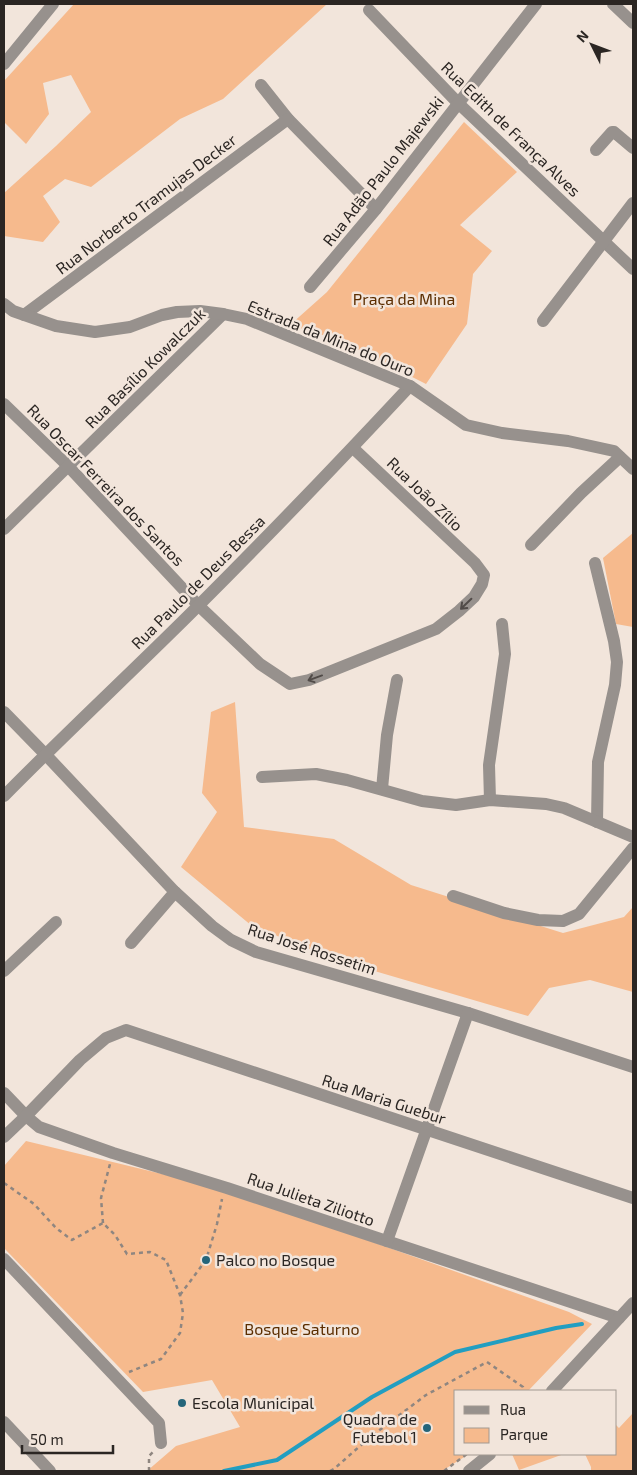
<svg xmlns="http://www.w3.org/2000/svg" width="637" height="1475" font-family="'Exo 2',sans-serif">
	<style>
		.green { fill: #f6ba8d }
		.lines { fill: none; stroke-linecap: round; stroke-linejoin: round }
		.stream { stroke: #229ec1; stroke-width: 4 }
		.path { stroke: #8f8680; stroke-width: 2.5; stroke-dasharray: 4 4; stroke-linecap: butt }
		.minor { stroke: #97918d; stroke-width: 12 }
		.tertiary { stroke: #97918d; stroke-width: 12 }
		.oneway { stroke: #514b48 }
		.poi-dot { fill: #25657a; stroke: #f2e5db; stroke-width: 2 }
		.labels { text-anchor: middle; stroke-width: 5; stroke-linejoin: round; paint-order: stroke }
		.street-label { font-size: 16px; fill: #2b2623; stroke: #f2e5db }
		.park-label { font-size: 16px; fill: #5c2e00; stroke: #f2e5db }
		.poi-label { font-size: 16px; fill: #2b2623; stroke: #f2e5db; text-anchor: start }
	</style>
	<rect width="100%" height="100%" fill="#f2e5db"/>
	<g class="green">
		<path d="M74,4H327L223,99L180,119L91,187L65,179L43,196L60,222L43,242L4,236V193L56,146L91,112L71,75L43,83L49,114L26,144L4,122V81Z"/>
		<path d="M464,122L517,172L460,225L492,251L473,274L467,324L426,384L339,340L290,325L327,292Z"/>
		<path d="M633,533V627L616,624L603,558Z"/>
		<path d="M235,702L244,827L334,839L411,885L563,933L624,917L633,907V992L590,980L549,988L528,1016L337,960L252,926L181,867L217,812L202,793L211,712Z"/>
		<path d="M26,1141L224,1189L569,1312L592,1324L528,1391H456V1454H469L442,1471H147L176,1446L240,1427L212,1380L143,1392L4,1248V1166Z"/>
		<path d="M633,1413V1471H591V1467L585,1454H616V1425L619,1428Z"/>
		<path d="M512,1454H564L519,1470Z"/>
	</g>
	<g class="lines">
		<path class="stream" d="M224,1471L277,1460L372,1397L455,1352L556,1328L582,1324"/>
		<g class="path">
			<path d="M4,1183L34,1204L56,1228L72,1240L103,1223L115,1235L127,1254L150,1252L166,1260L180,1295L183,1313L180,1333L161,1359L129,1372"/>
			<path d="M103,1223L101,1198L110,1164"/>
			<path d="M180,1295L206,1260L217,1224L222,1199"/>
			<path d="M149,1471V1456L153,1452"/>
			<path d="M330,1471L334,1469L369,1438L426,1395L487,1362L523,1387L524,1391"/>
			<path d="M444,1471L467,1454"/>
		</g>
		<g class="minor">
			<path d="M613,4L633,23"/>
			<path d="M369,10L458,103L633,269"/>
			<path d="M261,85L288,119L376,209"/>
			<path d="M596,150L612,132H614L633,148"/>
			<path d="M310,287L376,209L536,4"/>
			<path d="M24,315L288,119"/>
			<path d="M543,321L633,203"/>
			<path d="M4,404L68,466L199,606L260,664L290,684L309,680L436,629L459,611L474,597L482,584L484,575L475,563L353,448"/>
			<path d="M4,529L223,314"/>
			<path d="M531,545L581,493L620,457"/>
			<path d="M595,563L614,641L617,662L615,685L598,762L597,822"/>
			<path d="M4,712L45,754L175,892L212,926L231,940L256,952L468,1013L633,1067"/>
			<path d="M262,777L316,774L347,780L422,801L456,805L490,800L546,804L564,808L633,837"/>
			<path d="M382,789L387,735L397,680"/>
			<path d="M4,796C68,731 135,669 199,605C271,533 341,460 410,386"/>
			<path d="M490,800L489,765L505,654L502,624"/>
			<path d="M453,896L504,913L538,920L563,921L579,914L633,848"/>
			<path d="M131,943L175,892"/>
			<path d="M4,971L56,922"/>
			<path d="M4,1093L26,1116L39,1127L113,1153L227,1188L619,1318"/>
			<path d="M4,1137L26,1116L80,1060L106,1038L126,1030L633,1198"/>
			<path d="M387,1241L468,1013"/>
			<path d="M4,1259L159,1423L161,1443"/>
			<path d="M4,1422L50,1471"/>
		</g>
		<g class="tertiary">
			<path d="M4,64L53,4"/>
			<path d="M4,304L13,311L56,326L95,332L130,327L162,315L177,312L200,311L223,314L247,319L410,386L466,425L502,433L568,441L614,451L633,469"/>
			<path d="M552,1391L633,1303"/>
			<path d="M469,1471L490,1454"/>
		</g>
	</g>
	<defs><path id="oneway-shaft" d="M-6 0H5M1.5-3L5.5 0L1.5 3" fill="none" stroke-width="1.6" stroke-linecap="round" stroke-linejoin="round" transform="scale(1.25)"/></defs>
	<g class="oneway">
		<use href="#oneway-shaft" transform="translate(466 604) rotate(136)"/>
		<use href="#oneway-shaft" transform="translate(315 678) rotate(160)"/>
	</g>
	<g class="poi-dot">
		<circle cx="206" cy="1260" r="5"/>
		<circle cx="182" cy="1403" r="5"/>
		<circle cx="427" cy="1428" r="5"/>
	</g>
	<g class="labels">
		<g class="street-label">
			<text transform="translate(511 129) rotate(44)" y="6">Rua Edith de França Alves</text>
			<text transform="translate(383 171) rotate(-52)" y="6">Rua Adão Paulo Majewski</text>
			<text transform="translate(146 204) rotate(-37)" y="6">Rua Norberto Tramujas Decker</text>
			<text transform="translate(331 338) rotate(22)" y="6">Estrada da Mina do Ouro</text>
			<text transform="translate(145 368) rotate(-45)" y="6">Rua Basílio Kowalczuk</text>
			<text transform="translate(106 485) rotate(46)" y="6">Rua Oscar Ferreira dos Santos</text>
			<text transform="translate(425 494) rotate(44)" y="6">Rua João Zílio</text>
			<text transform="translate(198 582) rotate(-45)" y="6">Rua Paulo de Deus Bessa</text>
			<text transform="translate(312 949) rotate(18)" y="6">Rua José Rossetim</text>
			<text transform="translate(384 1099) rotate(18)" y="6">Rua Maria Guebur</text>
			<text transform="translate(311 1199) rotate(19)" y="6">Rua Julieta Ziliotto</text>
		</g>
		<g class="park-label">
			<text x="404" y="305">Praça da Mina</text>
			<text x="302" y="1335">Bosque Saturno</text>
		</g>
		<g class="poi-label">
			<text x="216" y="1266">Palco no Bosque</text>
			<text x="192" y="1409">Escola Municipal</text>
			<text x="417" y="1425" text-anchor="end">Quadra de<tspan x="417" dy="18">Futebol 1</tspan></text>
		</g>
	</g>
	<rect width="637" height="1475" fill="none" stroke="#2b2623" stroke-width="10"/>
	<rect x="454" y="1390" width="162" height="65" fill="#f2e5db" stroke="#a29991"/>
	<rect x="464" y="1406" width="25" height="8" fill="#97918d" stroke="#a29991"/>
	<text x="500" y="1415" font-size="15" fill="#2b2623">Rua</text>
	<rect x="464" y="1428" width="25" height="15" fill="#f6ba8d" stroke="#a29991"/>
	<text x="500" y="1440" font-size="15" fill="#2b2623">Parque</text>
	<g transform="translate(592 45) rotate(312)" stroke="#f2e5db" stroke-width="4" paint-order="stroke">
	<path d="M0-4L9 19L0 12L-9 19Z" fill="#2b2623"/>
	<text y="-8" font-size="14" font-weight="bold" text-anchor="middle" fill="#2b2623">N</text>
	</g>
	<path d="M22 1445v8h91v-8" fill="none" stroke="#2b2623" stroke-width="2.5"/>
	<text x="30" y="1445" font-size="15" fill="#2b2623" stroke="#f2e5db" stroke-width="4" paint-order="stroke">50 m</text>
</svg>
